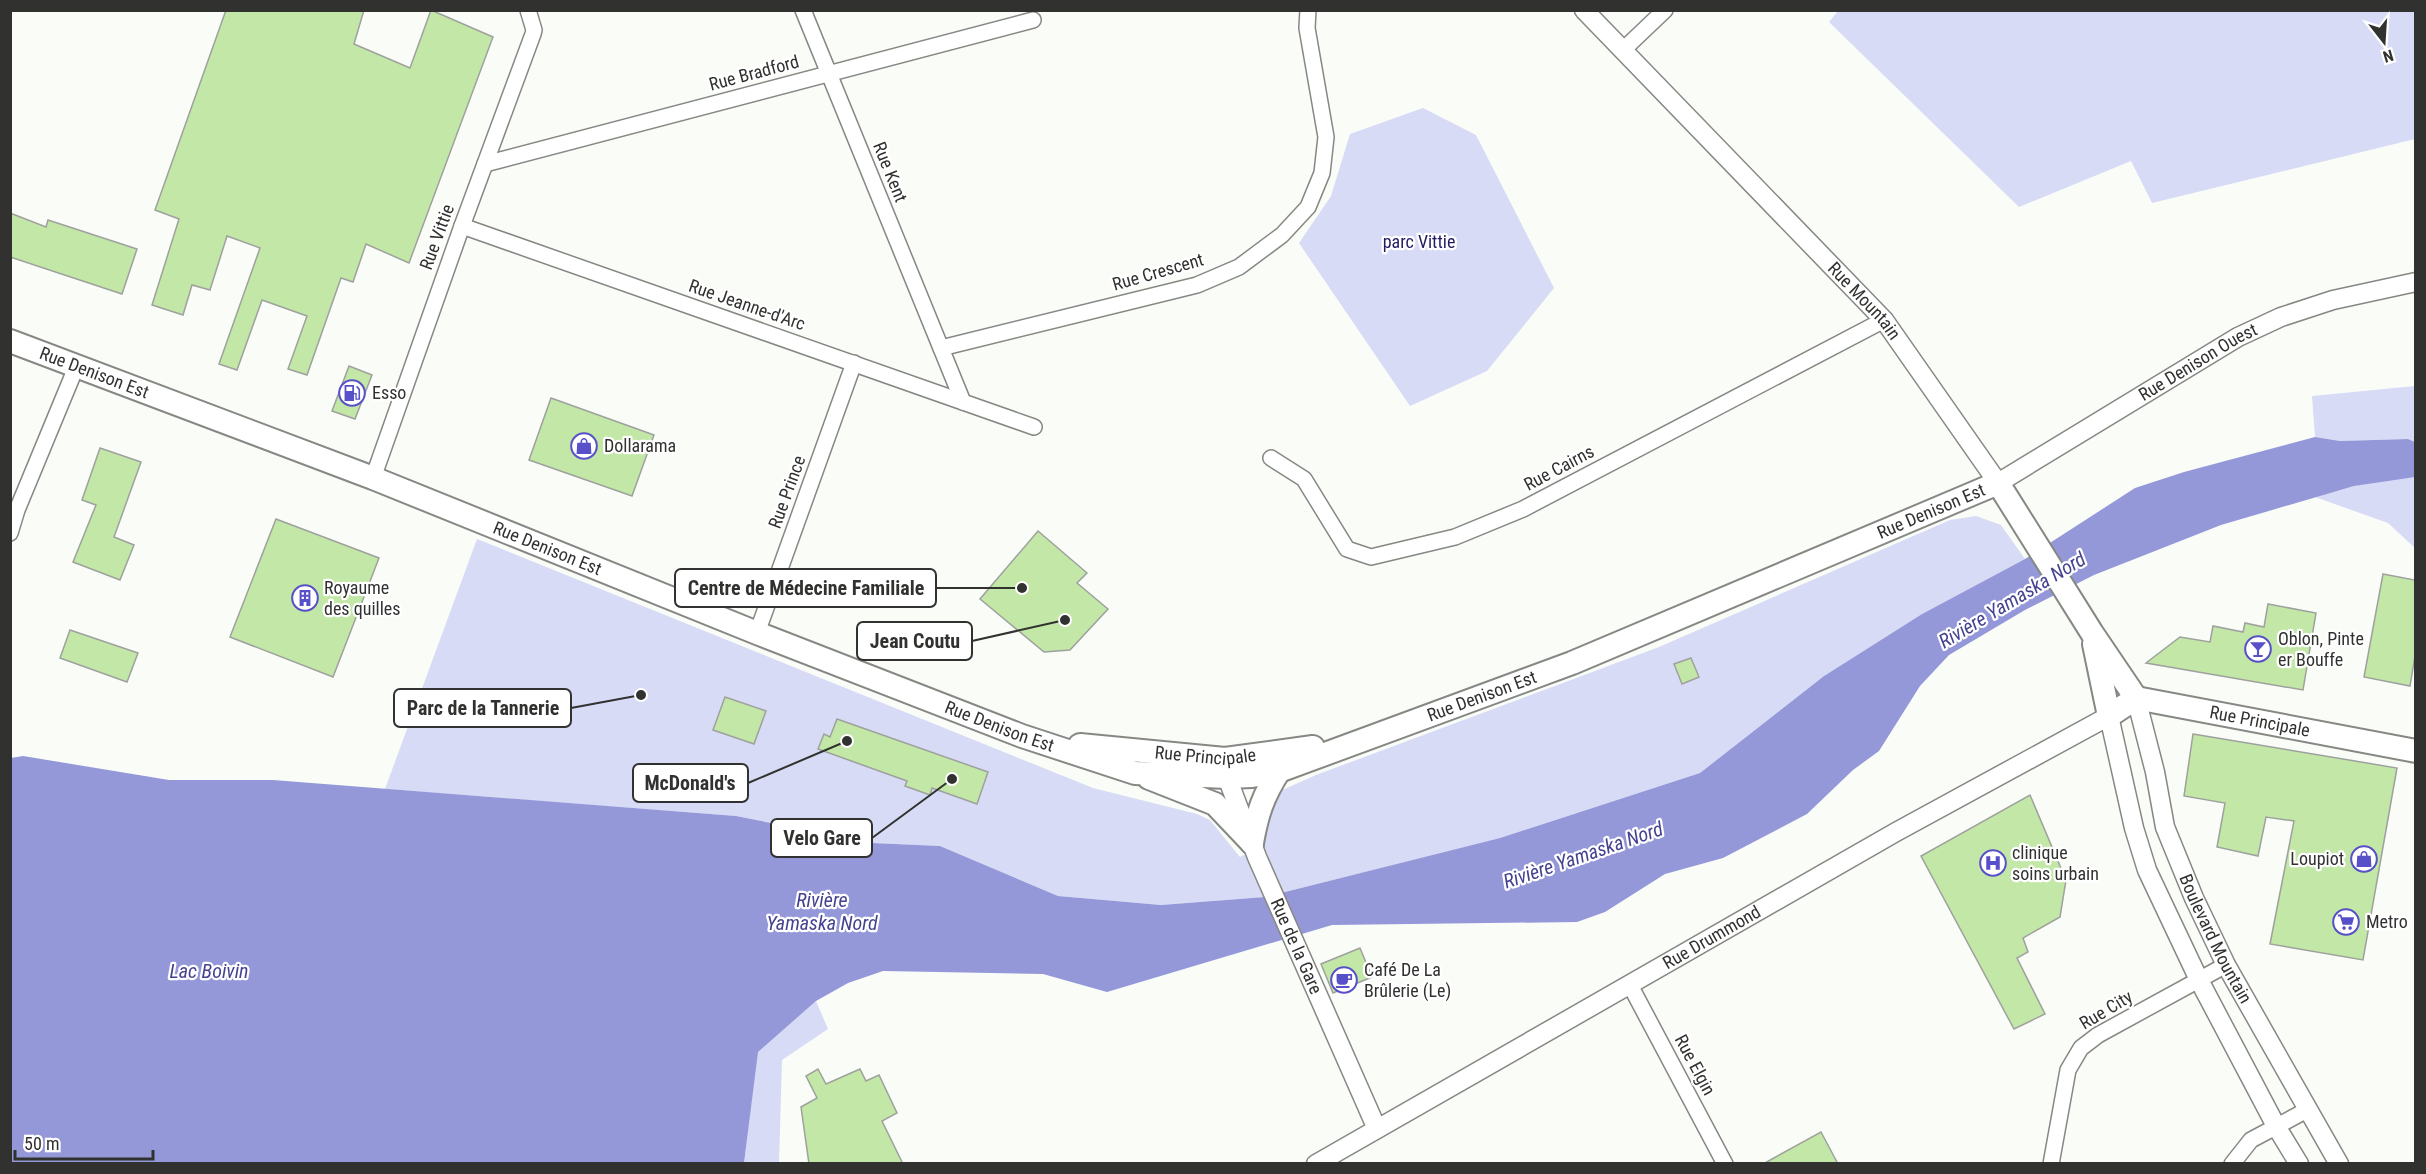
<svg xmlns="http://www.w3.org/2000/svg" width="2426" height="1174" font-family="'Roboto Condensed',sans-serif">
	<style>
		.green { fill: #d8dbf6 }
		.water { fill: #9498d9 }
		.building { fill: #c2e7a6; stroke: #9ea19d; stroke-width: 1.5 }
		.lines { fill: none; stroke-linecap: round; stroke-linejoin: round }
		.minor-casing { stroke: #868884; stroke-width: 18 }
		.tertiary-casing { stroke: #868884; stroke-width: 21 }
		.primary-casing { stroke: #868884; stroke-width: 26 }
		.minor { stroke: #fff; stroke-width: 15 }
		.tertiary { stroke: #fff; stroke-width: 18 }
		.primary { stroke: #fff; stroke-width: 22 }
		.labels { text-anchor: middle; stroke-width: 4.5; stroke-linejoin: round; paint-order: stroke }
		.street-label { font-size: 18px; fill: #313230; stroke: #fff }
		.park-label { font-size: 18px; fill: #231a65; stroke: #fff }
		.poi-label { font-size: 18px; fill: #313230; stroke: #fff; text-anchor: start }
		.water-label { font-size: 20px; font-style: italic; fill: #454391; stroke: #fff }
		.leader { fill: none; stroke: #313230; stroke-width: 2 }
		.callout-dot { fill: #313230; stroke: #fff; stroke-width: 2 }
		.callout { fill: #fff; stroke: #313230; stroke-width: 2 }
		.callout-label { font-size: 20px; text-anchor: middle; font-weight: bold; fill: #313230 }
	</style>
	<rect width="100%" height="100%" fill="#fafcf8"/>
	<g class="green">
		<path d="M1838,11H2415V139L2152,203L2131,161L2019,207L1829,22Z"/>
		<path d="M1423,108L1476,135L1554,288L1487,371L1410,406L1299,243L1331,196L1350,134Z"/>
		<path d="M2415,386V442L2408,439L2340,441L2315,437L2312,396Z"/>
		<path d="M2414,475L2415,548L2388,523L2315,497L2354,486Z"/>
		<path d="M1976,516L2001,525L2025,559L1922,614L1824,676L1700,773L1500,838L1265,897L1161,905L1058,896L940,846L872,843L736,816L385,789L477,539L1093,788L1197,814L1210,820L1240,857L1259,847L1274,802L1280,791L1316,775L1659,647L1950,520Z"/>
		<path d="M816,1001L828,1029L782,1060L779,1163L744,1164L757,1052Z"/>
	</g>
	<path class="water" d="M2315,437L2340,441L2408,439L2415,442V477L2354,486L2221,525L2094,575L2025,610L1949,655L1920,686L1879,751L1853,770L1807,814L1723,858L1665,874L1605,912L1577,922L1332,925L1107,992L1043,974L883,971L848,983L816,1001L758,1052L744,1163L11,1164V758L23,756L169,780H273L736,816L872,843L940,846L1058,896L1161,905L1265,897L1500,838L1700,773L1824,676L1922,614L2025,559L2135,488L2184,472Z"/>
	<g class="building">
		<path d="M226,10H364L354,44L410,68L431,10L493,37L409,263L366,244L353,282L341,278L307,375L288,369L307,316L262,300L237,370L219,364L260,248L227,236L210,290L192,285L183,315L152,305L179,219L155,210Z"/>
		<path d="M10,213L46,227L48,220L137,249L122,294L10,257Z"/>
		<path d="M349,366L372,375L355,419L332,411Z"/>
		<path d="M551,398L654,435L632,496L529,460Z"/>
		<path d="M100,448L141,462L114,537L134,545L120,580L73,562L96,505L82,500Z"/>
		<path d="M276,519L379,558L333,677L230,637Z"/>
		<path d="M1038,531L1087,573L1077,583L1108,609L1070,650L1044,652L980,599Z"/>
		<path d="M2383,574L2415,580V656L2410,686L2364,677Z"/>
		<path d="M2268,604L2316,613L2303,690L2146,663L2180,637L2210,642L2213,626L2243,632L2245,623L2264,627Z"/>
		<path d="M70,630L138,653L127,682L60,658Z"/>
		<path d="M1691,658L1699,677L1682,684L1674,664Z"/>
		<path d="M725,697L766,711L754,744L713,730Z"/>
		<path d="M837,719L988,772L977,804L932,788L930,795L905,786L907,781L818,749L824,734L830,737Z"/>
		<path d="M2193,734L2397,768L2363,960L2270,944L2294,821L2266,817L2258,856L2217,847L2225,803L2184,796Z"/>
		<path d="M2030,795L2066,880L2060,917L2023,938L2028,952L2017,958L2045,1014L2014,1029L1921,856Z"/>
		<path d="M1360,948L1372,977L1333,993L1321,964Z"/>
		<path d="M818,1069L826,1084L860,1069L866,1081L879,1075L897,1113L882,1121L903,1164H809L801,1107L817,1098L806,1076Z"/>
		<path d="M1821,1132L1838,1164H1763Z"/>
	</g>
	<g class="lines">
		<g class="minor-casing">
			<g id="minor">
				<path d="M803,10L963,402"/>
				<path d="M1623,50L1665,10"/>
				<path d="M485,164L1033,20"/>
				<path d="M462,226L1034,427"/>
				<path d="M941,348L1197,285L1239,267L1282,235L1308,207L1322,173L1326,137L1307,28L1308,10"/>
				<path d="M1271,458L1304,479L1347,549L1371,557L1455,537L1523,509L1884,320"/>
				<path d="M373,478L462,226L533,34L534,30L528,10"/>
				<path d="M10,533L17,510L77,365"/>
				<path d="M757,633L854,363"/>
				<path d="M1630,985L1725,1164"/>
				<path d="M2051,1164L2068,1070L2081,1048L2098,1035L2226,965"/>
				<path d="M2232,1164L2251,1140L2307,1110"/>
			</g>
		</g>
		<g class="tertiary-casing">
			<g id="tertiary">
				<path id="s1" d="M1584,10L1884,320L1998,483L2238,337L2281,317L2333,300L2416,282"/>
				<path id="s2" d="M2136,698L2155,772L2165,827L2194,898L2226,965L2339,1164"/>
				<path id="s3" d="M1226,766L1227,777L1257,857L1377,1129"/>
				<path id="s4" d="M1316,1164L1896,832L2109,716L2134,828L2147,870L2199,980L2276,1126L2299,1164"/>
			</g>
		</g>
		<g class="primary-casing">
			<g id="primary">
				<path id="s5" d="M10,341L373,478L757,633L1022,736L1135,773L1227,777L1252,776L1279,771L1572,663L1998,483L2092,633L2136,698"/>
				<path id="s6" d="M2094,644L2109,716L2136,698L2416,751"/>
				<path id="s7" d="M1080,745L1225,759L1313,747"/>
				<path d="M1149,778L1215,804L1252,843"/>
				<path d="M1252,843C1257,814 1263,796 1279,771"/>
			</g>
		</g>
		<use href="#minor" class="minor"/>
		<use href="#tertiary" class="tertiary"/>
		<use href="#primary" class="primary"/>
	</g>
	<defs>
		<g id="fuel-ring" transform="scale(1.35)"><circle r="9.5" fill="#fff" stroke="#5850c8" stroke-width="1.5"/><path d="M-5.5-6h7V0h2V4h1.3V-2.5L3-4.5l.8-.8L6-3V5H2.5V1h-1V6h-7ZM-4.2-4.7v3.2H.2V-4.7Z" fill="#5850c8"/></g>
		<g id="shop-ring" transform="scale(1.35)"><circle r="9.5" fill="#fff" stroke="#5850c8" stroke-width="1.5"/><path d="M-5-2.5h2.3a2.7 3.5 0 0 1 5.4 0H5L5.5 6h-11ZM-1.5-2.5h3a1.5 2.3 0 0 0-3 0Z" fill="#5850c8"/></g>
		<g id="building-ring" transform="scale(1.35)"><circle r="9.5" fill="#fff" stroke="#5850c8" stroke-width="1.5"/><path d="M-4-6H4V6H1V3H-1V6H-4ZM-2.5-4.3h1.7v1.8h-1.7ZM.8-4.3h1.7v1.8H.8ZM-2.5-1h1.7V.8h-1.7ZM.8-1h1.7V.8H.8Z" fill="#5850c8"/></g>
		<g id="bar-ring" transform="scale(1.35)"><circle r="9.5" fill="#fff" stroke="#5850c8" stroke-width="1.5"/><path d="M-6-5H6L.8 .8V4.5H3.5V6h-7V4.5H-.8V.8Z" fill="#5850c8"/></g>
		<g id="hospital-ring" transform="scale(1.35)"><circle r="9.5" fill="#fff" stroke="#5850c8" stroke-width="1.5"/><path d="M-5-5h3v3.5h4V-5h3V5h-3V1.5h-4V5h-3Z" fill="#5850c8"/></g>
		<g id="supermarket-ring" transform="scale(1.35)"><circle r="9.5" fill="#fff" stroke="#5850c8" stroke-width="1.5"/><path d="M-6-5.5h2.5l.6 2H6L4.5 2H-2.5L-4.4-4H-6ZM-1.5 3.2a1.3 1.3 0 1 0 .1 0ZM3 3.2a1.3 1.3 0 1 0 .1 0Z" fill="#5850c8"/></g>
		<g id="cafe-ring" transform="scale(1.35)"><circle r="9.5" fill="#fff" stroke="#5850c8" stroke-width="1.5"/><path d="M-5.5-4.5H6V0H3Q3 3.5 0 3.5H-2.5Q-5.5 3.5-5.5 0ZM3-3.2v2h1.7v-2ZM-6 4.5H4V6H-6Z" fill="#5850c8"/></g>
	</defs>
	<g fill-rule="evenodd">
		<use href="#fuel-ring" x="352" y="393"/>
		<use href="#shop-ring" x="584" y="446"/>
		<use href="#building-ring" x="305" y="598"/>
		<use href="#bar-ring" x="2258" y="649"/>
		<use href="#shop-ring" x="2364" y="859"/>
		<use href="#hospital-ring" x="1993" y="863"/>
		<use href="#supermarket-ring" x="2346" y="922"/>
		<use href="#cafe-ring" x="1344" y="980"/>
	</g>
	<g class="labels">
		<g class="street-label">
			<text transform="translate(754 73) rotate(-15)" y="6">Rue Bradford</text>
			<text transform="translate(890 172) rotate(68)" y="6">Rue Kent</text>
			<text transform="translate(437 237) rotate(-70)" y="6">Rue Vittie</text>
			<text transform="translate(1158 272) rotate(-16)" y="6">Rue Crescent</text>
			<text dy="6" stroke="none"><textPath href="#s1" startOffset="404">Rue Mountain</textPath></text>
			<text transform="translate(747 305) rotate(19)" y="6">Rue Jeanne-d'Arc</text>
			<text dy="6" stroke="none"><textPath href="#s1" startOffset="864">Rue Denison Ouest</textPath></text>
			<text dy="6" stroke="none"><textPath href="#s5" startOffset="90">Rue Denison Est</textPath></text>
			<text transform="translate(1559 468) rotate(-28)" y="6">Rue Cairns</text>
			<text transform="translate(787 492) rotate(-70)" y="6">Rue Prince</text>
			<text dy="6" stroke="none"><textPath href="#s5" startOffset="2052">Rue Denison Est</textPath></text>
			<text dy="6" stroke="none"><textPath href="#s5" startOffset="576">Rue Denison Est</textPath></text>
			<text dy="6" stroke="none"><textPath href="#s5" startOffset="1566">Rue Denison Est</textPath></text>
			<text dy="6" stroke="none"><textPath href="#s6" startOffset="232">Rue Principale</textPath></text>
			<text dy="6" stroke="none"><textPath href="#s5" startOffset="1062">Rue Denison Est</textPath></text>
			<text dy="6" stroke="none"><textPath href="#s7" startOffset="126">Rue Principale</textPath></text>
			<text dy="6" stroke="none"><textPath href="#s4" startOffset="456">Rue Drummond</textPath></text>
			<text dy="6" stroke="none"><textPath href="#s2" startOffset="255">Boulevard Mountain</textPath></text>
			<text dy="6" stroke="none"><textPath href="#s3" startOffset="194">Rue de la Gare</textPath></text>
			<text transform="translate(2106 1010) rotate(-31)" y="6">Rue City</text>
			<text transform="translate(1695 1065) rotate(62)" y="6">Rue Elgin</text>
		</g>
		<g class="park-label">
			<text x="1419" y="248">parc Vittie</text>
		</g>
		<g class="poi-label">
			<text x="372" y="399">Esso</text>
			<text x="604" y="452">Dollarama</text>
			<text x="324" y="594">Royaume<tspan x="324" dy="21">des quilles</tspan></text>
			<text x="2278" y="645">Oblon, Pinte<tspan x="2278" dy="21">er Bouffe</tspan></text>
			<text x="2012" y="859">clinique<tspan x="2012" dy="21">soins urbain</tspan></text>
			<text x="2344" y="865" text-anchor="end">Loupiot</text>
			<text x="2366" y="928">Metro</text>
			<text x="1364" y="976">Café De La<tspan x="1364" dy="21">Brûlerie (Le)</tspan></text>
		</g>
		<g class="water-label">
			<text transform="translate(2012 600) rotate(-31)" y="7">Rivière Yamaska Nord</text>
			<text transform="translate(1583 855) rotate(-19)" y="7">Rivière Yamaska Nord</text>
			<text x="822" y="907">Rivière<tspan x="822" dy="23">Yamaska Nord</tspan></text>
			<text x="209" y="978">Lac Boivin</text>
		</g>
	</g>
	<path class="leader" d="M1022 588L936 588M1065 620L972 641M641 695L571 708M847 741L748 783M952 779L872 838"/>
	<g class="callout-dot">
		<circle cx="1022" cy="588" r="6"/>
		<circle cx="1065" cy="620" r="6"/>
		<circle cx="641" cy="695" r="6"/>
		<circle cx="847" cy="741" r="6"/>
		<circle cx="952" cy="779" r="6"/>
	</g>
	<g class="callout">
		<rect x="675" y="569" width="261" height="38" rx="6"/>
		<rect x="857" y="622" width="115" height="38" rx="6"/>
		<rect x="394" y="689" width="177" height="38" rx="6"/>
		<rect x="633" y="764" width="115" height="38" rx="6"/>
		<rect x="771" y="819" width="101" height="38" rx="6"/>
	</g>
	<g class="callout-label">
		<text x="806" y="595">Centre de Médecine Familiale</text>
		<text x="915" y="648">Jean Coutu</text>
		<text x="483" y="715">Parc de la Tannerie</text>
		<text x="690" y="790">McDonald's</text>
		<text x="822" y="845">Velo Gare</text>
	</g>
	<rect width="2426" height="1174" fill="none" stroke="#313230" stroke-width="24"/>
	<g transform="translate(2384 42) rotate(163)" stroke="#ffffff" stroke-width="4.5" paint-order="stroke">
	<path d="M0-4.5L10 22L0 15L-10 22Z" fill="#313230"/>
	<text y="-9" font-size="16" font-weight="bold" text-anchor="middle" fill="#313230">N</text>
	</g>
	<path d="M15 1150v9h138v-9" fill="none" stroke="#313230" stroke-width="3"/>
	<text x="24" y="1150" font-size="18" fill="#313230" stroke="#ffffff" stroke-width="4.5" paint-order="stroke">50 m</text>
</svg>
